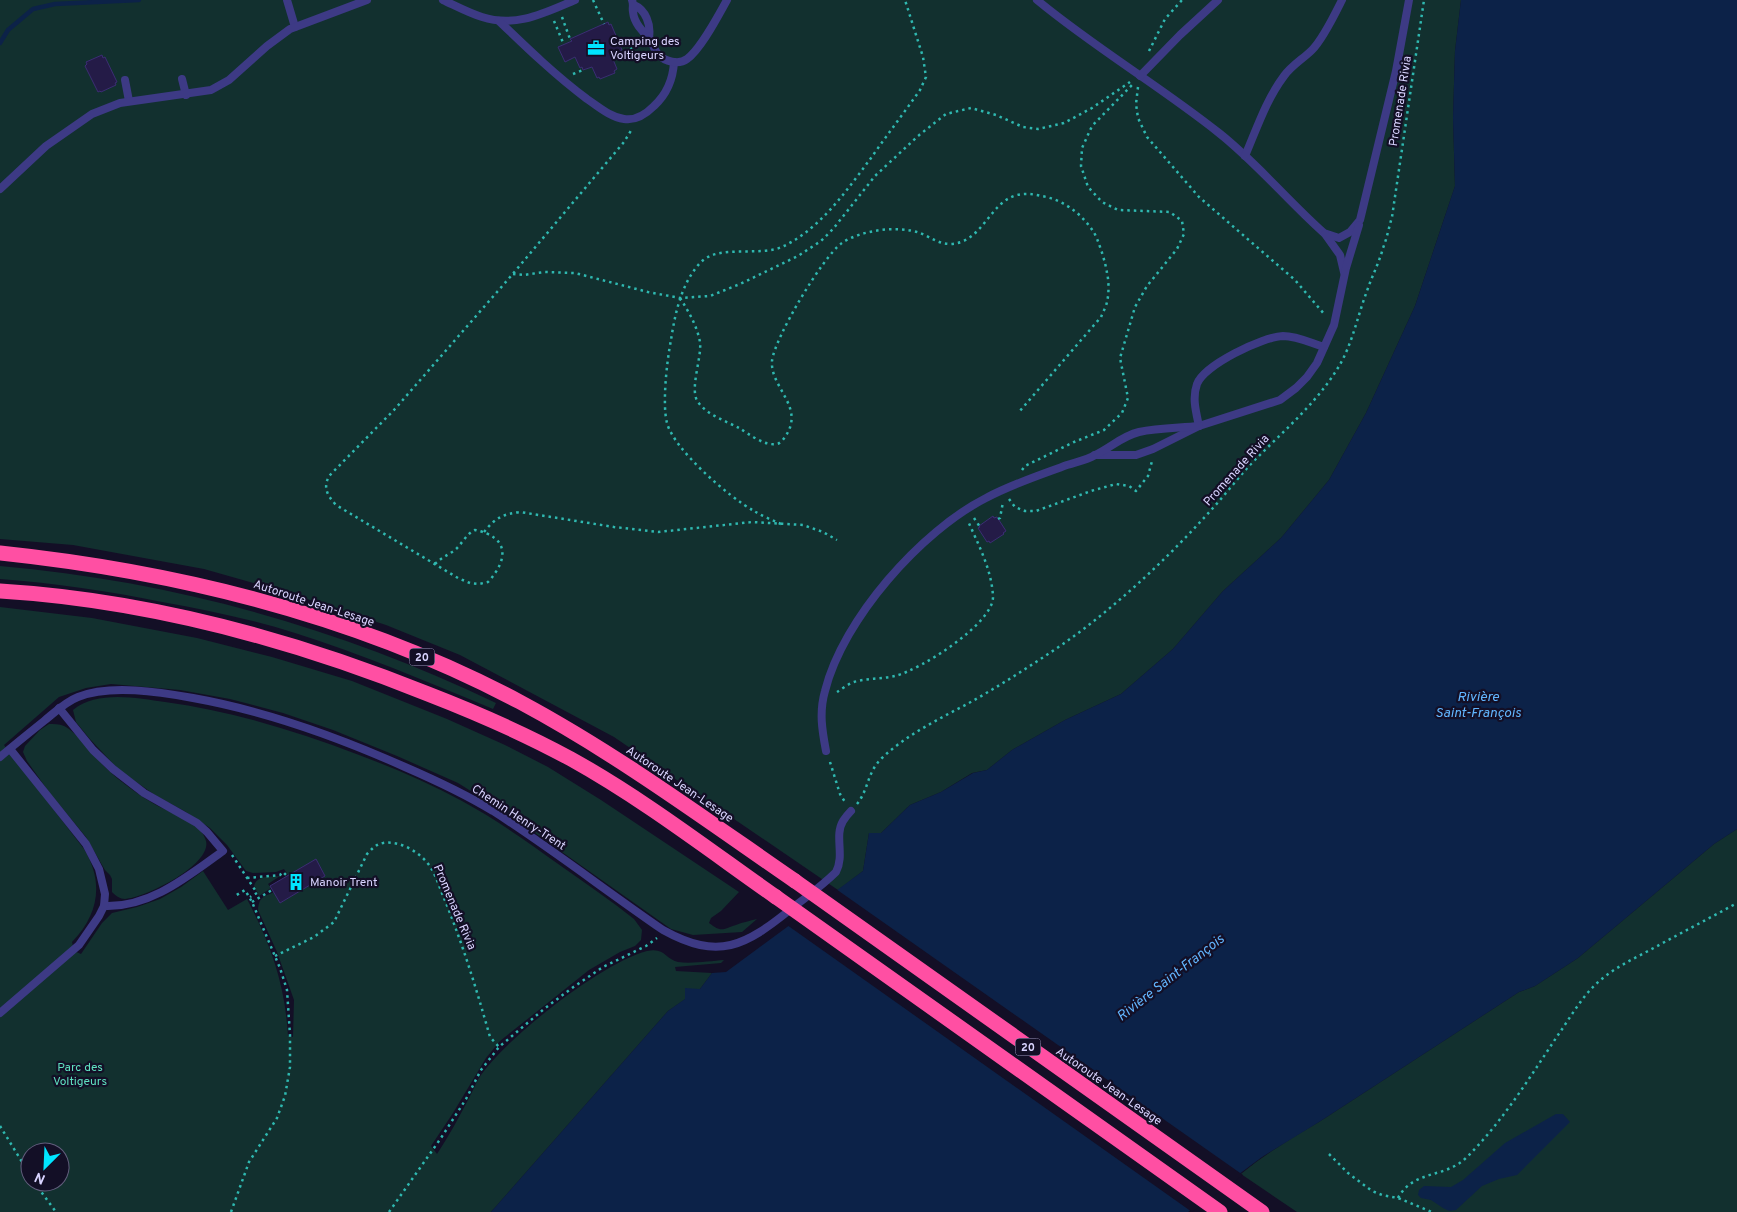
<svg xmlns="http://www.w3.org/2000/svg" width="1737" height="1212" font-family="Overpass,sans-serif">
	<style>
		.green { fill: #12302f; fill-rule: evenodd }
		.water { fill: #0c2248 }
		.pier { fill: #130f26 }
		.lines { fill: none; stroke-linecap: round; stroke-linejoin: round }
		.stream { stroke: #0c2248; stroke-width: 4.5 }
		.building { fill: #241b47; stroke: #3b2d73 }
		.path { stroke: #2fb8b0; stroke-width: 2.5; stroke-dasharray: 2.5 4; stroke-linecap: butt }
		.service { stroke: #3d3a85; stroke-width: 8 }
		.motorway { stroke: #ff4fa3; stroke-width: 15 }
		.motorway-bridge { stroke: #ff4fa3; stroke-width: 15 }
		.labels { text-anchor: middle; stroke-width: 4.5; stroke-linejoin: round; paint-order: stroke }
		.shield { fill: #130f26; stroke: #9e99be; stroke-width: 1 }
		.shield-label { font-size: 11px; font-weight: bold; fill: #d9d4ff }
		.poi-label { font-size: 12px; fill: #d9d4ff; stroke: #130f26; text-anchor: start }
		.street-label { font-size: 12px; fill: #d9d4ff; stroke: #130f26 }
		.park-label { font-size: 12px; fill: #5fe0c0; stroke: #130f26 }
		.water-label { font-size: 14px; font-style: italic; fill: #62b6ff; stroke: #130f26 }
	</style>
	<rect width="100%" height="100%" fill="#130f26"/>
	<g class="green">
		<path d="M0,0H1461L1455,51L1453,118L1455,186L1415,306L1366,413L1329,480L1281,538L1223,591L1173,649L1121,694L1065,720L1012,750L987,770L972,773L941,792L910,805L881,833H869L863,871L838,890L614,737L460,655L386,625L292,594L204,569L73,545L0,539Z"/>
		<path d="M0,566C173,581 340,628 496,703L493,709C428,682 362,654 295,633C251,619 206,610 162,602C108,591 55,583 0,579Z"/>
		<path d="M0,607L92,618L197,638L272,657L352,681L447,719L505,745L548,767L601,800L739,892L721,911L711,918L709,923C722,933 723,929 736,925C743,922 750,921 757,919L742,932L693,935L671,929L511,816L458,783L397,756L333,730L283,713L230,699L180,690L111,684L86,688L59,697L4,745L84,849C104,882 99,914 72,942L74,951L81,954L102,923L112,913L137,907L160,899L181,887L203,871L228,910L247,899C271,945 285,984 288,1036L293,1037L294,1000L277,952L258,910C259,897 263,897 274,892L280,903L325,876L316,860L288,875L284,869L276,872L253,873L246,871L227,845L210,828L186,812L155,795L119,770L89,738L76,722L73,710C97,690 137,698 165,702C232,711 296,731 359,755C394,768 429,783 462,801C497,820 529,843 561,866C585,883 610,900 634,919L642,930L641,940L635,946L620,952L589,970L500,1041L486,1058L453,1113L431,1146L437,1154C449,1136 459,1117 469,1098C473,1091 475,1084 479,1078C504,1039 603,962 647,951C665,947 665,959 678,962C691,964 711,961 724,960L721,963L675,967L676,971L712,973L700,989L668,1011L491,1212H0ZM30,1152H60V1182H30Z"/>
		<path d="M49,724C54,724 59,724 64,726C78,733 95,758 107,769C114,776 122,782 130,788C138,794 147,800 156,805C171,813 202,823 206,841C212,865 145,898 125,899C120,899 116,896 112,892V879L110,875L105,870L86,837L49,792L27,761L23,752L25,746L40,730Z"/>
		<path d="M1737,829V1212H1297L1241,1174C1265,1154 1292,1138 1319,1122L1519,992L1535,986L1578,958L1714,844Z"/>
		<path d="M280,876L268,884L271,888L259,896L254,886C257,875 270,877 280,876Z"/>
	</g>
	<g class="water">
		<path d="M1461,0H1737V829L1714,844L1578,958L1535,986L1519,992L1319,1122L1262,1157L1188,1212H491L668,1011L685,999V988L700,989L712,973L726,972L863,871L869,833H881L910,805L941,792L973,773L987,770L1012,750L1065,720L1121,694L1173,649L1223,591L1281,538L1329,480L1366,413L1415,306L1455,186L1453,118L1455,51Z"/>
		<path d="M1556,1114H1563L1570,1122L1517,1175L1499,1179L1482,1186L1456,1210L1449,1211L1443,1208L1431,1200L1421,1198L1418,1195L1419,1190L1424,1186L1451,1187L1463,1180L1505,1143Z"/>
	</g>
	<path class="pier" d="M836,889L1243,1175L1192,1212L787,925Z"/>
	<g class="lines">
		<path class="stream" d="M0,43L8,30L33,9L55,4L139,0"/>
	</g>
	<g class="building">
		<path d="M608,22L609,25L611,24L622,50L620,51L621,53L612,57L617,69L614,71L615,73L600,79L599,77L597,78L592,67L583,70L582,67L580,68L575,57L565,62L558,47L572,41L570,39Z"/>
		<path d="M102,55L103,58L105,57L117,82L115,83L116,85L101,92L100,91L98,92L85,66L87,64L86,62Z"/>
		<path d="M993,516L994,518L997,517L1006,531L1003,533L1004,534L990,543L989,541L987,542L978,528L980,527L979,526Z"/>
		<path d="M316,859L325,876L280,903L270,886Z"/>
	</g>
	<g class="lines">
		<g class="path">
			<path d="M593,0L604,24"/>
			<path d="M562,17L570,39"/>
			<path d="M554,21L564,45"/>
			<path d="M1149,51L1165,19L1182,0"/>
			<path d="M612,57L640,45"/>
			<path d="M573,74L583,70"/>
			<path d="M1138,87L1136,104L1138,118L1147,137L1199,197L1295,280L1325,315"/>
			<path d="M513,274L524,275L544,272L575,273L648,292L680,298L710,296L740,284L798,256L821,241L833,229L875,176L918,136L946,114L971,108L996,115L1023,127L1038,129L1064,123L1092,108L1130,82"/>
			<path d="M680,298C689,312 697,326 700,342C702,358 689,390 698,402C707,415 726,421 739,428C749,434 764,446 776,444C780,444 783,440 785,437C806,407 770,388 772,361C774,339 823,256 842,243C861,230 898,225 920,233C930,237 939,244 950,244C983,243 989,202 1017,195C1025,193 1033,194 1041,196C1062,199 1081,213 1093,231C1098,238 1106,264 1107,273C1109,281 1109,294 1107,302C1106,307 1103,312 1101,317L1019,412"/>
			<path d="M1022,470L1025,466L1074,442L1104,430L1122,413L1128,398L1120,358L1135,307L1147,286L1177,249L1184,234L1182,221L1170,212L1118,210L1102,202L1088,187L1081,166L1082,148L1092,126L1133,84"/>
			<path d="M1009,499L1015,507L1025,511H1036L1091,491L1116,484L1129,486L1136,491L1148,476L1152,461"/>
			<path d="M974,518L980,527"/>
			<path d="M998,519L1000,518L1003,502"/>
			<path d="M781,524C772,520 762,516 754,511C729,497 674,450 667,423C662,404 667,360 671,340C675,314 681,284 700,263C719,243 759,258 784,246C821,228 847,190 871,158C887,135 904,113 920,90L926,77L923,57L905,0"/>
			<path d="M484,532C495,518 503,514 520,512L614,527L658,532L752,522L803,525L823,532L837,540"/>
			<path d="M435,564C441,558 448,555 455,550C462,544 466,534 475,530C509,537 509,559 488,582L479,584L470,583L458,578L336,505C327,495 323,488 329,476L394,410L511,276L624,142L632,129"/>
			<path d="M837,692C842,689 848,684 854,682C867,678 882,679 895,676C920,670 993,624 993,597C992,570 978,544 968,521"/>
			<path d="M830,762L840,794L845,802"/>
			<path d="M857,804C869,789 867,772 882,758C906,735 939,719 969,703C1001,685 1032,665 1063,644C1117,606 1168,558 1212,509C1225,495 1237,479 1250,465C1279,435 1313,407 1336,371C1352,347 1357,317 1367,291C1372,276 1379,263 1383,248C1387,238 1389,227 1392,217L1424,0"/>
			<path d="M232,855L257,893L250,897"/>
			<path d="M247,878L280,875L283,872L287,876"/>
			<path d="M252,902L272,890"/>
			<path d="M275,956L314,937L334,922L367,854C372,849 376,844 383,843C400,840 422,853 431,868C437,878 441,892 446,903C464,948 477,991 490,1037L499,1047"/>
			<path d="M0,1126L30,1175"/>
			<path d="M1329,1154L1348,1173L1372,1191L1382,1195L1398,1198L1432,1212"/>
			<path d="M34,1182L56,1212"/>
			<path d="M1398,1198C1414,1169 1445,1179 1467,1157C1503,1121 1530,1077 1558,1035C1570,1018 1581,998 1596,984C1612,969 1631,960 1650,950C1679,934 1708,919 1737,903"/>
			<path d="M231,1212L249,1162L277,1118L285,1096L290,1067V1035L287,990L280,968L252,902L245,890L235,896"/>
			<path d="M389,1212L441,1138L466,1099L481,1070L499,1047L544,1009L572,988L603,967L646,946L657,938"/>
		</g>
		<g class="service">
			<path d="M287,0L295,27"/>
			<path d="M443,0C456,6 469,13 482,17C516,28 544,13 575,0"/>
			<path d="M632,0C634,5 632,7 633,12C634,22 642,32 649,37C651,25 646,10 634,5"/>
			<path d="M1037,0C1095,48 1160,86 1219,133C1257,163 1288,201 1324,233L1339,238L1350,232L1360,220L1396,71L1409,0"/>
			<path d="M499,21C527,48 555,75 587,99C599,107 610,117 624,119C636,121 646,114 654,106C667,94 673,80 674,62"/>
			<path d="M649,37C652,42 654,50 658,54C665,62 679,65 687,59C701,49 718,16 727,0"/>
			<path d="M1140,76L1180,35L1218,0"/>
			<path d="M182,79L186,95"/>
			<path d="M125,80L129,101"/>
			<path d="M1245,156C1257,128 1266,100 1284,76C1292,65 1303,59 1312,50C1323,39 1335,14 1342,0"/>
			<path d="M0,189L46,146L92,114L120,103L211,90L229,80L267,46L290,29L367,0"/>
			<path d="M1325,234L1340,255L1344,272"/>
			<path d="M1199,426C1196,412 1192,398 1197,384C1204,365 1262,337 1283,336C1297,336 1311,343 1324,347"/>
			<path d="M1095,455H1136L1153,449L1199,426L1280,400L1296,388L1307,377L1317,363L1334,325L1346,268L1359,225"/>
			<path d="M59,708L93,750L113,769L144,793L197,823L207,832L223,851C188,876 150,908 104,906"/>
			<path d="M826,751C822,730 819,712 825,691C843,619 921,531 986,498C1012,484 1040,475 1067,465C1076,462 1087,460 1095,455C1110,448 1122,436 1139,432C1158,428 1179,428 1199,426"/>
			<path d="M0,757C14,745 29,733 44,721C54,713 65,702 78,697C110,684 160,692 193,698C266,711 338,737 405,767C435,780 465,794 493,811C551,848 606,891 663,930C719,961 745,946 791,909C806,897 822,886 836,872C845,855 834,836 843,821C845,818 848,814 851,811"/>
			<path d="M0,1013L79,945L99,916L104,906L105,894L99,869L86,844L10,749"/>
		</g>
		<g class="motorway">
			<path d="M0,553C180,572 360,617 520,702C617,754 705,819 795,881"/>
			<path d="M0,591C148,600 291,639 428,694C477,713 525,734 571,759C643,799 709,850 776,897"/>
		</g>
		<g class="motorway-bridge">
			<path d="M795,881L1262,1212"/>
			<path d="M776,897L1220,1212"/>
		</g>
	</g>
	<defs>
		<g id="office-bare" transform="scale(1.35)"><path d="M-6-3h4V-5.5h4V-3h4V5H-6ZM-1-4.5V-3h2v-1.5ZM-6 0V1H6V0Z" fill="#00e5ff" stroke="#130f26" stroke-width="2.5" paint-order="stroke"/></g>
		<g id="building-bare" transform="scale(1.35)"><path d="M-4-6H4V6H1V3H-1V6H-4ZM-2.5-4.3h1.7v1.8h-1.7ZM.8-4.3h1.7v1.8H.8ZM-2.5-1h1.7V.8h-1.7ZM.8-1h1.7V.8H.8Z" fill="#00e5ff" stroke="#130f26" stroke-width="2.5" paint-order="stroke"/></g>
	</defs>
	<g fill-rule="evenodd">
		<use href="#office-bare" x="596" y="48"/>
		<use href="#building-bare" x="296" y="882"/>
	</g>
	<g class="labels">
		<g class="shield">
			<rect x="409.5" y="648.5" width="25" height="17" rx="4"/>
			<rect x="1015.5" y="1038.5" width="25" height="17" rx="4"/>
		</g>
		<g class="shield-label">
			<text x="422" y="661">20</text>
			<text x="1028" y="1051">20</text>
		</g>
		<g class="poi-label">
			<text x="610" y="45">Camping des<tspan x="610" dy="14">Voltigeurs</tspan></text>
			<text x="310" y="886">Manoir Trent</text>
		</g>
		<g class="street-label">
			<text transform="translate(1400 101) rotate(-81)" y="4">Promenade Rivia</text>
			<text transform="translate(1236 470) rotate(-48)" y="4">Promenade Rivia</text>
			<text transform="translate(314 603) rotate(18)" y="4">Autoroute Jean-Lesage</text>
			<text transform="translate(680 784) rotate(34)" y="4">Autoroute Jean-Lesage</text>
			<text transform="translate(519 817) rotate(33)" y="4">Chemin Henry-Trent</text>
			<text transform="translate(455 907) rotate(67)" y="4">Promenade Rivia</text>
			<text transform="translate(1109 1086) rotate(35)" y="4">Autoroute Jean-Lesage</text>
		</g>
		<g class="park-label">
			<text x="80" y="1071">Parc des<tspan x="80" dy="14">Voltigeurs</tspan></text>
		</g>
		<g class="water-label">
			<text x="1478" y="701">Rivière<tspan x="1478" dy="16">Saint-François</tspan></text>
			<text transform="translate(1170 977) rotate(-38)" y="5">Rivière Saint-François</text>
		</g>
	</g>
	<g transform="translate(45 1167) rotate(204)"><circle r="24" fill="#130f26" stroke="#625e7d"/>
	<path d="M0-4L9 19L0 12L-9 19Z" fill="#00e5ff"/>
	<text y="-8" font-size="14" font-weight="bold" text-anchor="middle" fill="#d9d4ff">N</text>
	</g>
</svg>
